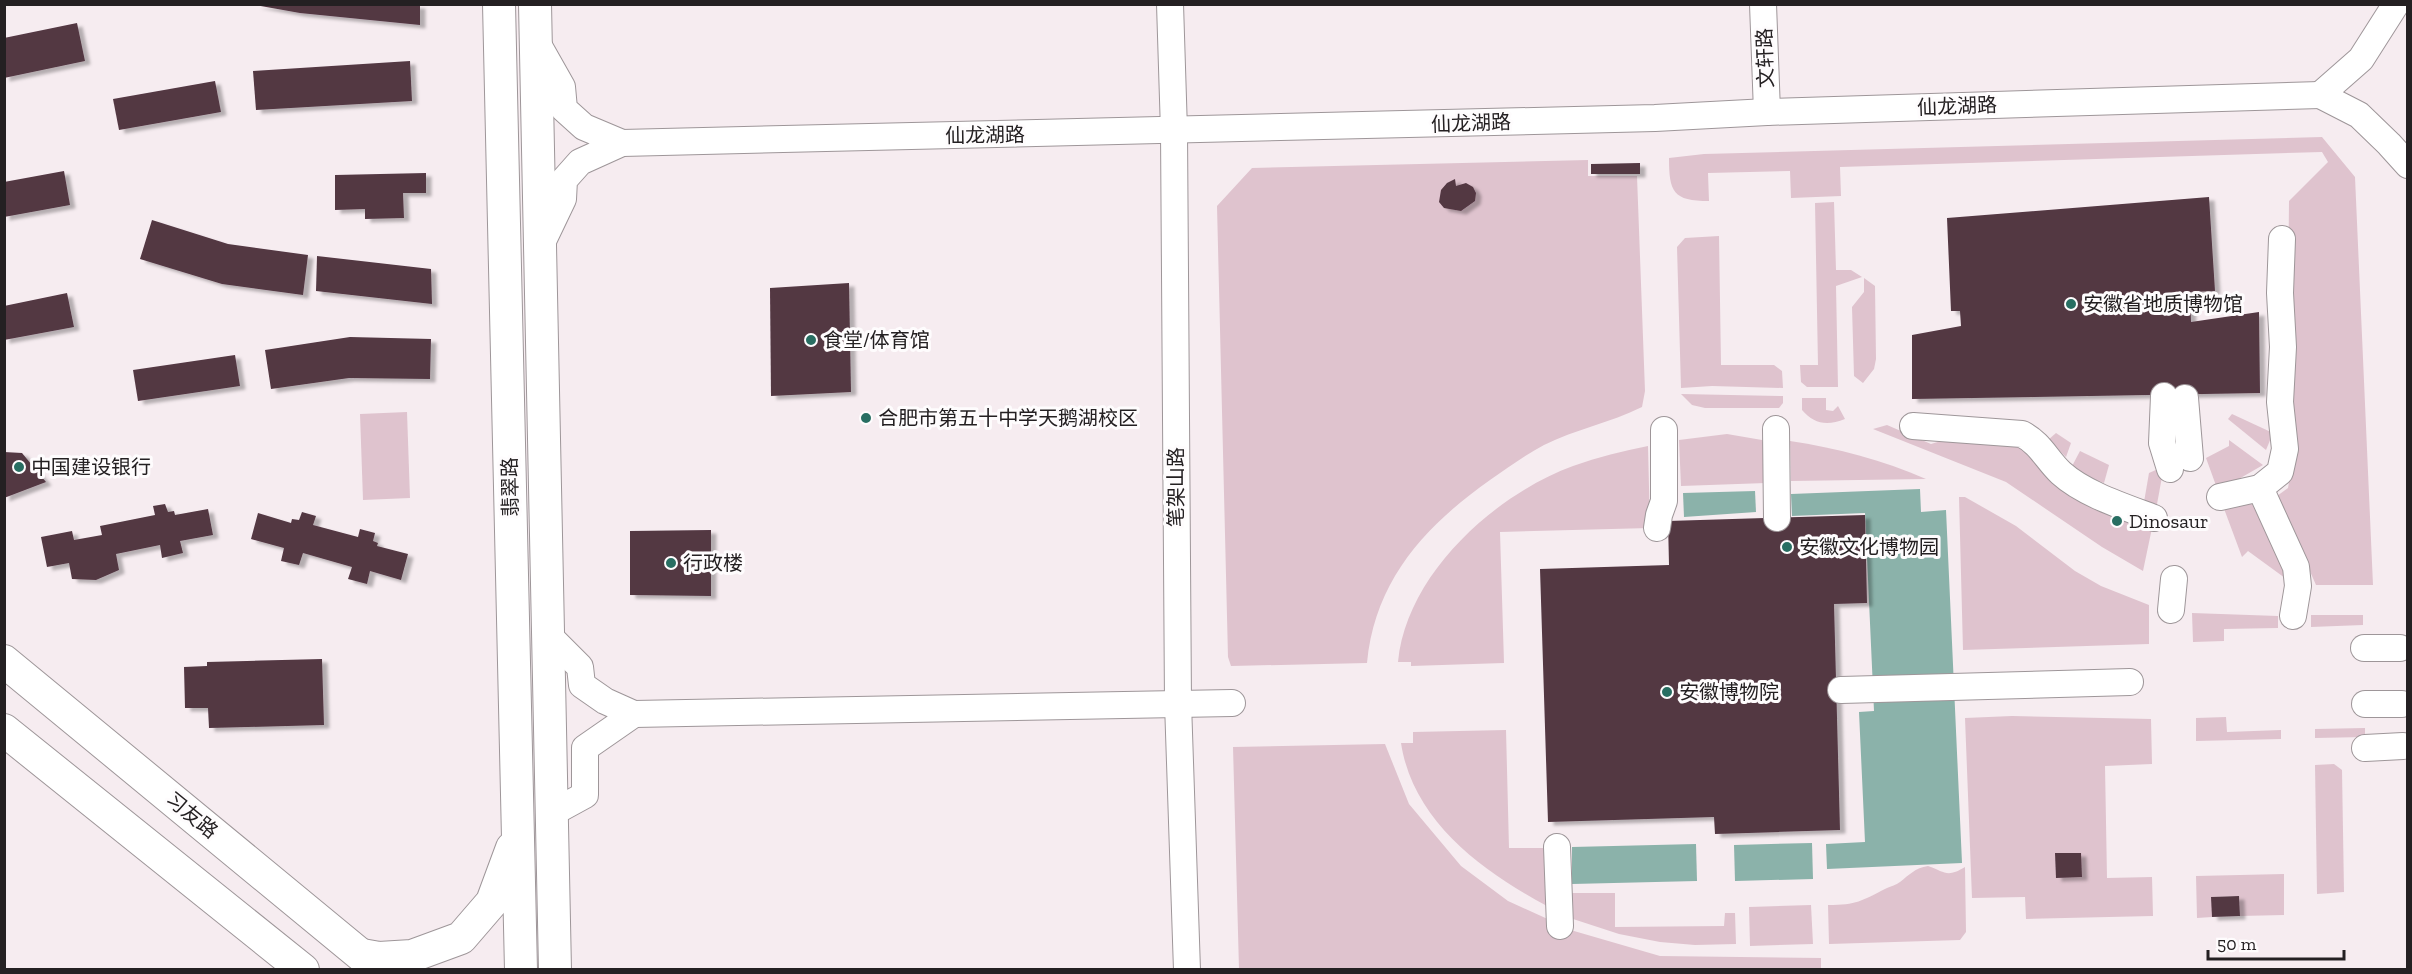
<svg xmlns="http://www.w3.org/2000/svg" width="2412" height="974" font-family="'Zilla Slab','Noto Sans SC',serif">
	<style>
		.green { fill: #dfc3ce }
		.water { fill: #8bb2aa }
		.building { fill: #533743; filter: url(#shadow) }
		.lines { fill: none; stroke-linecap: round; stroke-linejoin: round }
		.minor-casing { stroke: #9e9699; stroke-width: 28 }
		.major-casing { stroke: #9e9699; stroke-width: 34 }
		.minor { stroke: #fff; stroke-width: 26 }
		.major { stroke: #fff; stroke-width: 32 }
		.poi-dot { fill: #286e62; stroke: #fefcfd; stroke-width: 2 }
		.labels { text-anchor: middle; stroke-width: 6; stroke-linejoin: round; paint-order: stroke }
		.street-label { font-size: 20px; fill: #242022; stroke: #fefcfd }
		.poi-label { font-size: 20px; fill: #242022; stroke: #fefcfd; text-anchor: start }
	</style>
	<defs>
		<filter id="shadow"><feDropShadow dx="5.5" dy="3.5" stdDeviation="1.5" flood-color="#0004"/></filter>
	</defs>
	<rect width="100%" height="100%" fill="#f6ecf0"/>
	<g class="green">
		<path d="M2322,137L2355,177L2373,585H2316L2277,496L2288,488L2294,455L2288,300L2289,201L2328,162L2322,152L1840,167L1841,196L1791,198L1790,171L1708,173L1709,201C1673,201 1669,192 1669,158L1704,154Z"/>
		<path d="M1588,160V176H1637L1645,391L1642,407C1610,423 1576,429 1544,445C1525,455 1508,468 1490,480C1425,526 1375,580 1367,663L1231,666L1228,657L1217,206L1252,168Z"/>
		<path d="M1834,202L1836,270H1851L1862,277L1836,286L1838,387H1807L1801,382L1800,365H1818L1815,203Z"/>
		<path d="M1719,236L1721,365H1774L1782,371L1783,388L1712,386L1681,388L1677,247L1685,238Z"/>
		<path d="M1864,278L1875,286L1876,359L1874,369L1863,383L1854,376L1852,307L1864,292Z"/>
		<path d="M1681,394L1783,396V403L1779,408H1705L1692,405Z"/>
		<path d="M1802,398H1826V410L1833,411L1838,406L1845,419C1827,426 1814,424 1802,410Z"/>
		<path d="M407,412L410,498L363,500L360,414Z"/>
		<path d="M2232,414L2273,433L2266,450L2228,419Z"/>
		<path d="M1887,425L1931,444L1961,435L2033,449L2152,528L2143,571L2102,547L2006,482L1873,429Z"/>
		<path d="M2056,433L2071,443L2066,457L2048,440Z"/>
		<path d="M1727,434L1762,440L1765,449L1766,483L1681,486L1679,440Z"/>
		<path d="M2229,440L2263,465L2218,491L2206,458L2229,446Z"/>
		<path d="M1790,441C1836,448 1883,460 1926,479L1791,481Z"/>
		<path d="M1648,446L1650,528L1500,532L1504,663L1411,666V662H1398C1406,575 1494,495 1573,466C1598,457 1623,451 1648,446Z"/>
		<path d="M2080,451L2109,465L2104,483L2070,470Z"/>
		<path d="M2158,469L2162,477L2157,504L2144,502L2149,473Z"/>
		<path d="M1959,497H1965L2016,526L2075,571L2101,586L2149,605V644L1963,650Z"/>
		<path d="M2252,504L2287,573L2285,578L2248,551L2242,557L2223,506Z"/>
		<path d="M2192,613L2278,616V628L2224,629V641L2193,642Z"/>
		<path d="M2311,615H2363V625L2311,627Z"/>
		<path d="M2012,716L2151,719L2152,764L2105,766L2107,878L2152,877L2153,916L2026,919L2025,897L1972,898L1965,718Z"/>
		<path d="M2226,717L2227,732L2281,730V739L2196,741V718Z"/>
		<path d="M2365,728V737L2315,738V729Z"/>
		<path d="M1506,730L1509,848H1545L1547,906C1482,871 1413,821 1401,743H1413V732Z"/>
		<path d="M1385,744L1409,804L1461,866L1508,901L1574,931L1660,956L1821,958V969H1239L1233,747Z"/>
		<path d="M2334,764L2342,770L2344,892L2317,894L2315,765Z"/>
		<path d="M1928,866C1945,872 1947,878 1965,867L1966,932L1960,940L1829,944L1828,905C1857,905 1861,901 1887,888C1891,886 1896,885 1900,882C1909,875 1915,868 1928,866Z"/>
		<path d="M2284,874V915L2240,916L2239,896L2212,897V917L2197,918L2196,876Z"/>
		<path d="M1570,893H1615V927L1724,926L1725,913H1735L1736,944L1695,945L1660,942L1619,934L1570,918Z"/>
		<path d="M1811,905L1813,944L1750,946L1749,907Z"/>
	</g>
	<g class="water">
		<path d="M1920,489L1921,512L1946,510L1962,863L1827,869L1826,844L1865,842L1859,712L1874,711L1865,513L1792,516L1791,494Z"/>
		<path d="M1755,491L1756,512L1684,517L1683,493Z"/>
		<path d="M1812,843L1813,879L1735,881L1734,845Z"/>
		<path d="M1696,844L1697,881L1572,884V847Z"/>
	</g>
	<g class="building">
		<path d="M255,5H420V25L300,13Z"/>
		<path d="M77,23L85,61L4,78V38Z"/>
		<path d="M410,61L412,101L256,110L253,71Z"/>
		<path d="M215,81L221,112L119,130L113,99Z"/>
		<path d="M1640,163V174H1591V164Z"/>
		<path d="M64,171L70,205L4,217V182Z"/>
		<path d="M426,173V193H403L404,218L365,219V209L335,210V175Z"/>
		<path d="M1455,179L1456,186L1466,183L1473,187L1476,193L1475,201L1461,211L1444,208L1439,202L1441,190L1447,183Z"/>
		<path d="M2209,197L2215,291L2190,292L2191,322L2259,312L2260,393L1912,399V335L1961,326L1960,311H1951L1947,218Z"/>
		<path d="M152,220L228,244L308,255L303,295L222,284L140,259Z"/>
		<path d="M317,256L431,269L432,304L316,291Z"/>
		<path d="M849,283L851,392L771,396L770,288Z"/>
		<path d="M67,293L74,327L4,340V306Z"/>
		<path d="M350,337L431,339L430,379L349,378L271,389L265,350Z"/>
		<path d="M235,355L240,386L138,401L133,370Z"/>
		<path d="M4,452L22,453L46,482L4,498Z"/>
		<path d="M165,504L168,512L174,511L175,515L208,509L213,535L180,541L183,553L162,558L160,545L116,554L119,570L96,580L72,579L69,563L47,567L41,537L72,531L74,540L102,535L100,526L155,515L153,506Z"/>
		<path d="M302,512L316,516L313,525L358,537L360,529L375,533L373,541L378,543L377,546L408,554L401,580L370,571L367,584L348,579L352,567L303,553L299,565L281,561L284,548L251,539L258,513L291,523L292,519L299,520Z"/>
		<path d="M1865,515L1867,603L1834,604L1840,830L1715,834L1714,817L1548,822L1540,569L1669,565L1668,521Z"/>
		<path d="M711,530V596L630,595V531Z"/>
		<path d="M322,659L324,725L209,728L208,708H185L184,667L207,666V662Z"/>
		<path d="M2055,853H2081L2082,877L2056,878Z"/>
		<path d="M2239,896L2240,916L2212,917L2211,897Z"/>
	</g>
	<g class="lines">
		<g class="minor-casing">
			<g id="minor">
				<path d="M1170,4L1174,131L1178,703L1187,970"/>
				<path d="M1763,4L1767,112"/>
				<path d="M2396,4L2361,59L2320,95L2359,115L2389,144L2408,165"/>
				<path d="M536,41L562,87L564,109L584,127L622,143L580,162L564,180L563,199L541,245"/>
				<path d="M622,143L1655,118L1767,112L2320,95"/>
				<path d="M2164,396L2162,443L2170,469"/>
				<path d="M2185,398L2190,458"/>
				<path d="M1913,426L2022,434C2040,443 2047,460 2061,473C2084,494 2125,507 2154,518"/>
				<path d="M1776,429L1777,518"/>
				<path d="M2260,488L2296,567L2298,586L2293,616"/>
				<path d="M2220,497L2260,488L2280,472L2285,449L2280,402L2283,347L2280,293L2282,239"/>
				<path d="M1657,528L1659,515L1664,501V430"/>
				<path d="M2171,610L2174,579"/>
				<path d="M548,635L580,667L582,685L605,701L634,714L585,748V795L552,813"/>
				<path d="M2364,648H2400"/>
				<path d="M1841,690L2130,682"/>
				<path d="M2365,704H2402"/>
				<path d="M634,714L1232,703"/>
				<path d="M2365,748L2403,746"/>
				<path d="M1557,847L1560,926"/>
			</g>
		</g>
		<g class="major-casing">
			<g id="major">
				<path d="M499,4L521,970"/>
				<path d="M535,4L555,970"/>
				<path d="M4,661L379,970"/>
				<path d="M4,730L303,970"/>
				<path d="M362,955L379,958L412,956L461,938L492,902L512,848"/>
			</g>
		</g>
		<use href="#minor" class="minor"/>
		<use href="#major" class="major"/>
	</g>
	<g class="poi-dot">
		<circle cx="2071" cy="304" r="6"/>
		<circle cx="811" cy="340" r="6"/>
		<circle cx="866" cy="418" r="6"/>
		<circle cx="19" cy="467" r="6"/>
		<circle cx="2117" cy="521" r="6"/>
		<circle cx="1787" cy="547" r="6"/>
		<circle cx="671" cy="563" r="6"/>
		<circle cx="1667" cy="692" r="6"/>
	</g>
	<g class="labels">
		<g class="street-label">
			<text transform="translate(1765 58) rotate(-92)" y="7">文轩路</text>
			<text transform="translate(1957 106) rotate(-2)" y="7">仙龙湖路</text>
			<text transform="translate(1471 123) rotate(-2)" y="7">仙龙湖路</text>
			<text transform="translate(985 135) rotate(-1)" y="7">仙龙湖路</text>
			<text transform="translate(510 487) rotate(-91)" y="7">翡翠路</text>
			<text transform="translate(1176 487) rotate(-90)" y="7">笔架山路</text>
			<text transform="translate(192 815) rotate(39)" y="7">习友路</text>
		</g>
		<g class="poi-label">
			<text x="2083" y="311">安徽省地质博物馆</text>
			<text x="823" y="347">食堂/体育馆</text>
			<text x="878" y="425">合肥市第五十中学天鹅湖校区</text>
			<text x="31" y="474">中国建设银行</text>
			<text x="2129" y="528">Dinosaur</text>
			<text x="1799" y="554">安徽文化博物园</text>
			<text x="683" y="570">行政楼</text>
			<text x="1679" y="699">安徽博物院</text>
		</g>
	</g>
	<rect width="2412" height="974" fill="none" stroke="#242022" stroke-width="12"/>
	<path d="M2208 950v9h136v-9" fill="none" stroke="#242022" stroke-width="3"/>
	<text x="2217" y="950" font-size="18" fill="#242022" stroke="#fefcfd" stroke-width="4.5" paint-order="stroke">50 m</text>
</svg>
